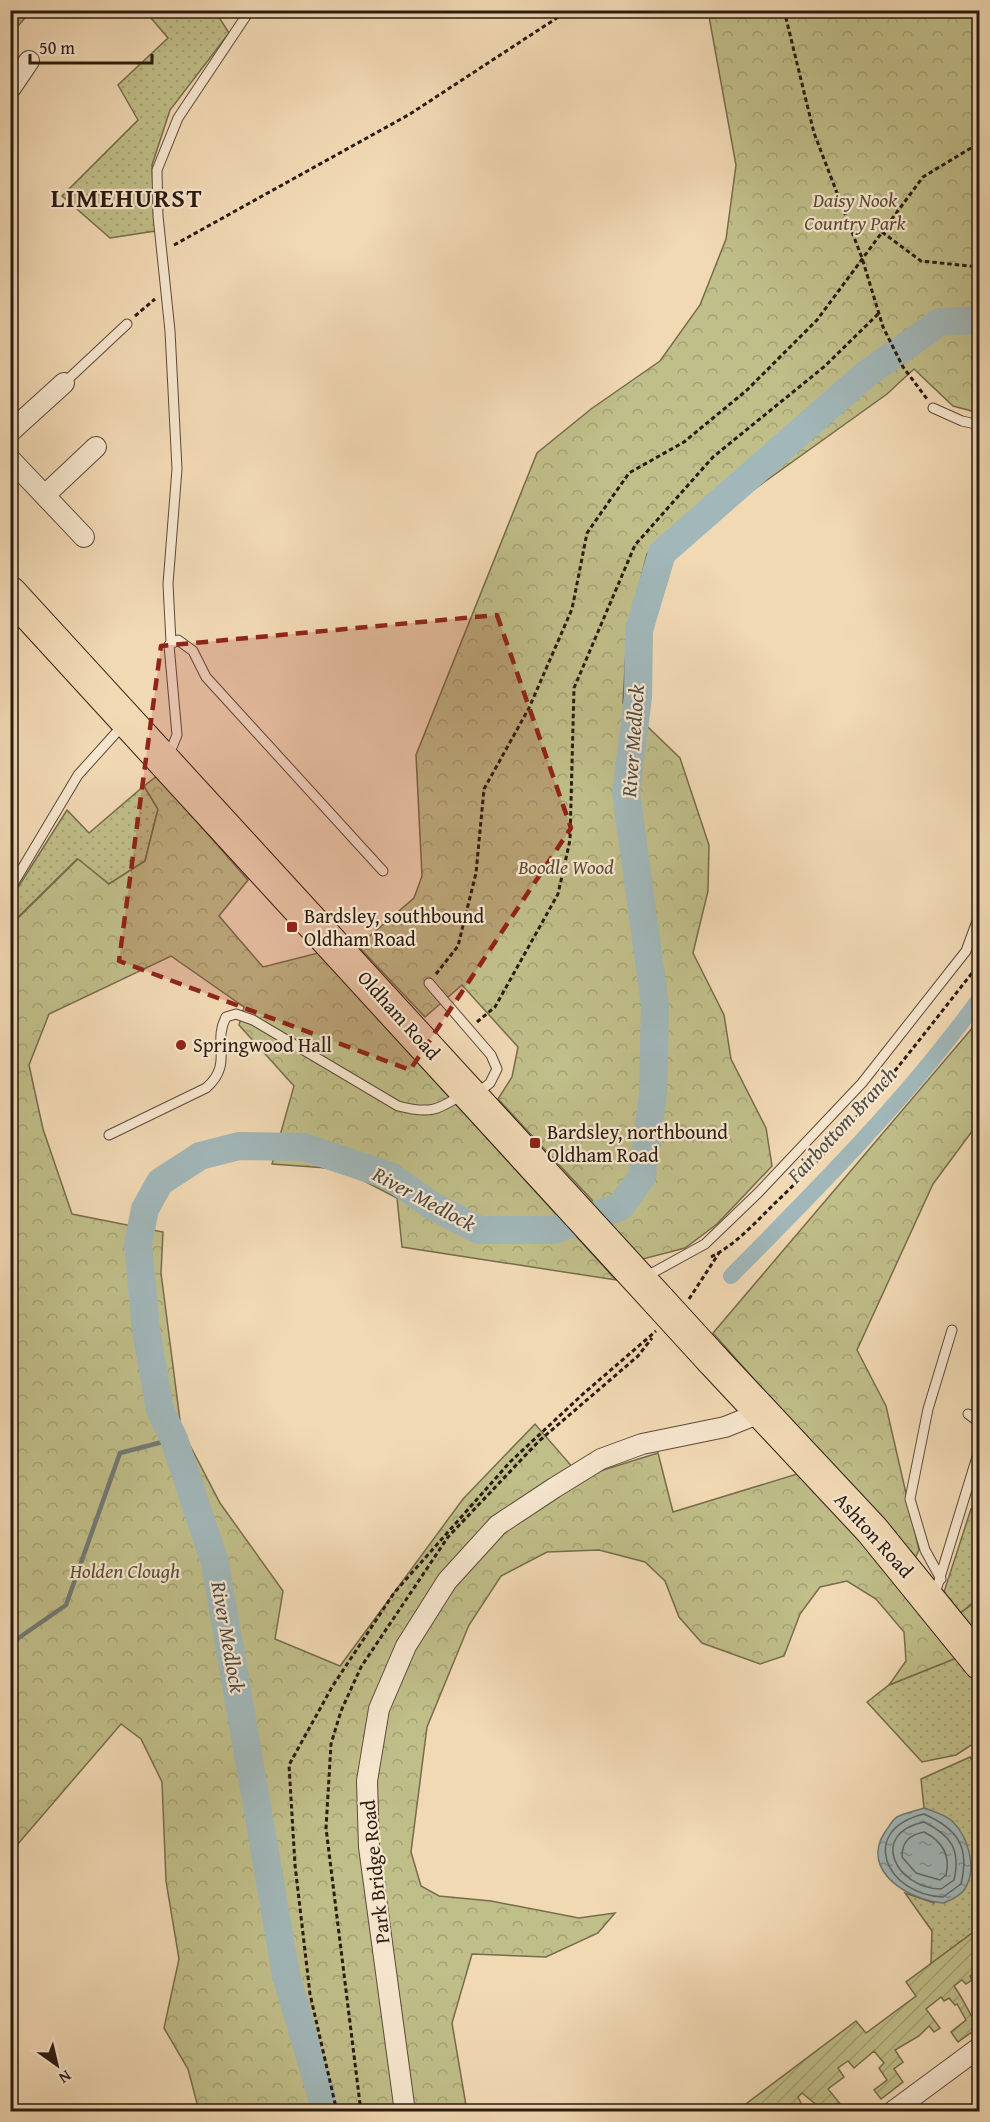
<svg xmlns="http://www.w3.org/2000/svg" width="990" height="2122" font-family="'Gentium Book Plus',serif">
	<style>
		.grass { fill: url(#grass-dots); stroke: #766c4d; stroke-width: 1.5 }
		.forest { fill: url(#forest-crowns); stroke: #766c4d; stroke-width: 1.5 }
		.garden { fill: url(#garden-furrows); stroke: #766c4d; stroke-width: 1.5 }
		.water { fill: url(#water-ripples); stroke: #727976; stroke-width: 1.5 }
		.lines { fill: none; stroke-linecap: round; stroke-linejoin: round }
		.shore { stroke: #666965; stroke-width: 1.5 }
		.stream { stroke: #727976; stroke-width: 4.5 }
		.canal { stroke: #a1b7b9; stroke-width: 16 }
		.river { stroke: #a1b7b9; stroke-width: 28 }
		.lane-casing { stroke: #5c4a3a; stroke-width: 11 }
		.street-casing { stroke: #5c4a3a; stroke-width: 22 }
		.highway-casing { stroke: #2b1b11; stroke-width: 35 }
		.path { stroke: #2b1b11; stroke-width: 3; stroke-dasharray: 4.5 3; stroke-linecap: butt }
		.lane { stroke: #f6e6ce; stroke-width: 9 }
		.street { stroke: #f6e6ce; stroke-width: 20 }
		.highway { stroke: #f1d9b4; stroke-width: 33 }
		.highway-bridge-casing { stroke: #2b1b11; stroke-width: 35; stroke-linecap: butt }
		.highway-bridge { stroke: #f1d9b4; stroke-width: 33 }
		.marked { fill: #8f2418; fill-opacity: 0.2; stroke: #8f2418; stroke-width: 4.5; stroke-dasharray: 12 8; stroke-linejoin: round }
		.poi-dot { fill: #8f2418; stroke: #f6e6ce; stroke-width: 2 }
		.labels { text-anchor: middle; stroke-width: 4.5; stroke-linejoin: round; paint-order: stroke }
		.park-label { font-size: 20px; font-style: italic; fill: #584c35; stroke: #f6e6ce }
		.poi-label { font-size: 20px; fill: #2b1b11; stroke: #f6e6ce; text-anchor: start }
		.street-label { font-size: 20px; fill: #2b1b11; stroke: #f6e6ce }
		.water-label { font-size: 21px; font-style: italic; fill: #4e4a43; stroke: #f6e6ce }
		.district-label { font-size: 26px; font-weight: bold; letter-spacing: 1.5px; fill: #2b1b11; stroke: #f6e6ce }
	</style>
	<defs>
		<pattern id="grass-dots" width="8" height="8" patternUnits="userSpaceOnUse" patternTransform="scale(1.5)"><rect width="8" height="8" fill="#c0be89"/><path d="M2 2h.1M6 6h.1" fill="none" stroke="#a5a375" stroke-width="1.8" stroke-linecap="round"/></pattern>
		<pattern id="forest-crowns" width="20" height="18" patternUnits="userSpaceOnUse" patternTransform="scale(1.5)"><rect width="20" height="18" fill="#c0be89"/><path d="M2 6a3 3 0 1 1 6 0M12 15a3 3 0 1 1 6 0" fill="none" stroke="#a5a375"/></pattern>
		<pattern id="garden-furrows" width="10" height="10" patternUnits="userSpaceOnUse" patternTransform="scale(1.5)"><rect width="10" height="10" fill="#c0be89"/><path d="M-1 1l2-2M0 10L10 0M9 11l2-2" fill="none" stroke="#a5a375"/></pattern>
		<pattern id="water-ripples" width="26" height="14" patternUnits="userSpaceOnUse" patternTransform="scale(1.5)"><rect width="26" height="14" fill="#a1b7b9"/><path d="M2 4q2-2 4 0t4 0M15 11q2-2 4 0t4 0" fill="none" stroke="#839495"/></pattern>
	</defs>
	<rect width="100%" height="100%" fill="#f1d9b4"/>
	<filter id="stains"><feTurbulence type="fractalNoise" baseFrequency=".00333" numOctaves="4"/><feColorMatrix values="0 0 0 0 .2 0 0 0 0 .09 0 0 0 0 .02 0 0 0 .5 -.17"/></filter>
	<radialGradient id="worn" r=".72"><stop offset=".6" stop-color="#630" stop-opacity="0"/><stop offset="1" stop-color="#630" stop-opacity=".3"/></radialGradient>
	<g class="grass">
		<path d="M11,10L31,11L11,34L10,11Z"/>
		<path d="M145,11H215L229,33L170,110L152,165L155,231L110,238L62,196L138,120L118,85L168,38Z"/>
		<path d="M144,786L158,809L145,861L109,884L77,859L13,922L11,920L10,900L67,810L89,833Z"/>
		<path d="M971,1509L979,1511V1598L958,1615L943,1595Z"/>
		<path d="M959,1657L979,1684V1740L956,1755L922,1762L867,1702L889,1685Z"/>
		<path d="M970,1757L979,1770V1928L931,1964L932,1931L905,1893L934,1903L952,1821L924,1808L921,1779Z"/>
	</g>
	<g class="forest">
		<path d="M708,11H979V413L953,406L914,369L887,394L742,498L726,483L647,554L627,633L623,703L680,758L709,845L708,891L693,953L724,1015L731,1059L766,1128L772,1166L717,1224L685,1248L639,1260L591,1199L498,1099L512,1077L518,1047L462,985L425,1017L358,946L414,898L422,876L416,755L537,453L591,409L660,361L700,305L726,239L736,165Z"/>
		<path d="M157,776L248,880L219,916L263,967L318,953L616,1280L402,1247L397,1198L341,1169L272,1164L294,1086L239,1025L244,1007L171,956L49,1014L29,1065L43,1129L72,1214L163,1232L161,1273L181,1428L220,1503L283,1591L275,1639L340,1666L463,1499L535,1424L581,1477L658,1453L673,1512L797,1474L901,1582L959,1657L889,1685L906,1661L904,1632L876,1599L847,1581L820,1587L800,1614L784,1656L760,1664L702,1643L679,1617L665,1581L645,1562L599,1550L547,1552L501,1576L469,1625L427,1727L411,1852L421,1886L439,1896L491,1901L579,1918L615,1913L598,1933L546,1957L472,1954L452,2023L467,2111H199L188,2069L164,2028L179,1959L166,1881L162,1782L141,1739L121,1724L11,1852V920L14,922L78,859L109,884L145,861L158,809L144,786Z"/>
		<path d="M979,1020V1135L973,1130L933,1184L857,1350L886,1406L919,1550L914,1560L713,1333Z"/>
		<path d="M975,1602L979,1608V1642L958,1615Z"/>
	</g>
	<path class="garden" d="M979,1928V1970L970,1976L972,1980L966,1984L962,1980L954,1986C965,2001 967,2011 979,2027L958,2042L951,2032L966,2020L957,2004L955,2005L949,1998L944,2001L941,1997L926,2009L940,2028L934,2032L929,2026L919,2036L895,2050L903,2062L894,2069L903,2082L881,2099L874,2090L887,2080L879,2068L884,2063L874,2051L854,2068L848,2061L838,2068L844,2077L828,2089L846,2111H824L802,2093L798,2097L801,2103L789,2111H741L739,2109L856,2021L866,2033L916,1996L906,1982Z"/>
	<path class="water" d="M924,1808C932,1811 947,1815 953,1822C968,1837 977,1867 966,1887C962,1895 952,1899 944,1903C910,1901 859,1871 885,1832C889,1827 892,1820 897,1817C905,1813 915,1811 924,1808Z"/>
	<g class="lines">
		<g class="shore">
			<path d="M924,1814C958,1829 970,1847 961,1884L943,1897C886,1895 857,1830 924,1814Z"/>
			<path d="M924,1822C951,1835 961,1850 954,1880L941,1889C896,1888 868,1834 924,1822Z"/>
			<path d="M924,1832C942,1841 951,1854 946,1875L940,1880L916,1873L902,1857C902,1842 909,1835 924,1832Z"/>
		</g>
		<path class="stream" d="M10,1644L66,1605L120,1453L174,1439"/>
		<path class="canal" d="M731,1276C818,1188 906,1100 980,998"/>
		<path class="river" d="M326,2112L286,1975L215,1563L174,1439L160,1410L146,1330L138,1244L145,1209L160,1182L200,1156L239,1146L304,1147L390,1176L431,1205L479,1230H554L620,1207L642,1177L653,1093L655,1005L626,793L638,697L639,630L662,553L865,375L940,322L980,320"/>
		<g class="lane-casing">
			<g id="lane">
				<path d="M64,383L127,324"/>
				<path d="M933,408L962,421L980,425"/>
				<path d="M171,642L168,584L177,469L170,331L158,216L157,170L178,118L250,10"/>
				<path d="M168,757L177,735L169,645L178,640L193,651L206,677L383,871"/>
				<path d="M10,889L78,775L124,724"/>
				<path d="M429,983L491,1055L497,1069L490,1083L475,1095"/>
				<path d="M109,1135L206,1088C234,1064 212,1043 226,1017L236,1014L253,1020L398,1106C429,1114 437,1111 463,1094"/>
				<path d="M645,1277L705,1244L759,1192L862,1083L966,951L980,913"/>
				<path d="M968,1414L980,1423"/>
				<path d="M941,1579L925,1550L910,1499L928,1409L952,1330"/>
				<path d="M934,1597L980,1447"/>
			</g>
		</g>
		<g class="street-casing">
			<g id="street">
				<path d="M10,89L29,61"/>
				<path d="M10,432L64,383"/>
				<path d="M10,459L84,537"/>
				<path d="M45,495L96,447"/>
				<path d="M405,2112L369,1847L367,1781L379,1709L406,1646L447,1581L498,1525L554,1488L601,1459L642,1444L725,1427L760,1413"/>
				<path d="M892,2112L980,2047"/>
			</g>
		</g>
		<g class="highway-casing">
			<g id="highway">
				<path d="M10,593L659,1301"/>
				<path d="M712,1359L872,1530L980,1663"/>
			</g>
		</g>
		<g class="path">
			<path d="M784,10L814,133L862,258L883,327L903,367L927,399"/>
			<path d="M882,232L921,261L980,267"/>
			<path d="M174,245L410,114L569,10"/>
			<path d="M135,316L155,299"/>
			<path d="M436,974L458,946L476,873L484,789L529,708L572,609L587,533L629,473L684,442L747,390L817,320L923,177L971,148L980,140"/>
			<path d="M477,1022L495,1007L558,894L570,840L574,688L635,545L713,457L825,366L879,313"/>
			<path d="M711,1257C735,1245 755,1223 774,1204C851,1132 914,1046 980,963"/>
			<path d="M689,1299L719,1253"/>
			<path d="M337,2112L310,1994L295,1865L289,1765L332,1687L394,1593L510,1462L583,1394L656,1331"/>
			<path d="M361,2112L326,1828L331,1744L341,1711L361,1667L448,1537L539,1441L638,1356L652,1338"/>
		</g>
		<use href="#lane" class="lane"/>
		<use href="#street" class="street"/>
		<use href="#highway" class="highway"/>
		<g class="highway-bridge-casing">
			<path id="highway-bridge" d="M659,1301L712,1359"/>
		</g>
		<use href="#highway-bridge" class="highway-bridge"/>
	</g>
	<path class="marked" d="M497,615L571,828L410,1070L119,961L161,646Z"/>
	<g class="poi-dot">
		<rect x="286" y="921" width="12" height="12" rx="3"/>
		<circle cx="181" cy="1045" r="6"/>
		<rect x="529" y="1137" width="12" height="12" rx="3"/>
	</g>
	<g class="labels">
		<g class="park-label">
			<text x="855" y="207">Daisy Nook<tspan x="855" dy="23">Country Park</tspan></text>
			<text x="566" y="874">Boodle Wood</text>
			<text x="125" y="1578">Holden Clough</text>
		</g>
		<g class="poi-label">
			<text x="304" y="923">Bardsley, southbound<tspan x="304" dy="23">Oldham Road</tspan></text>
			<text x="193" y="1052">Springwood Hall</text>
			<text x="547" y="1139">Bardsley, northbound<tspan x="547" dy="23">Oldham Road</tspan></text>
		</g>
		<g class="street-label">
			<text transform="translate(399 1015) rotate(48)" y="7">Oldham Road</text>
			<text transform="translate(874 1535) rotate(48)" y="7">Ashton Road</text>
			<text transform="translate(375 1872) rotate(-96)" y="7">Park Bridge Road</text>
		</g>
		<g class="water-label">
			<text transform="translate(633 741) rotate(-86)" y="7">River Medlock</text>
			<text transform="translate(842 1125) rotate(-47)" y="7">Fairbottom Branch</text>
			<text transform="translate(424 1199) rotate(28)" y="7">River Medlock</text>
			<text transform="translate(228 1637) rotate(80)" y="7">River Medlock</text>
		</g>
		<g class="district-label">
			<text x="127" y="207">LIMEHURST</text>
		</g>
	</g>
	<rect width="990" height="2122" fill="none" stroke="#f1d9b4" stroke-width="36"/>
	<rect x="12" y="12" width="966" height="2098" fill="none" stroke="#2b1b11" stroke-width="3"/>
	<rect x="18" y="18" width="954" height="2086" fill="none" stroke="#2b1b11" stroke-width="1.5"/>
	<g transform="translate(57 2065) rotate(146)" stroke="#f6e6ce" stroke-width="4.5" paint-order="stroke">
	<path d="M0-4.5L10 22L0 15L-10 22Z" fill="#2b1b11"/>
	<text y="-9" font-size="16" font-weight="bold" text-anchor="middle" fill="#2b1b11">N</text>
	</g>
	<path d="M30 54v9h122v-9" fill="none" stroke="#2b1b11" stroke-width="3"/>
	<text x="39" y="54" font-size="18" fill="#2b1b11" stroke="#f6e6ce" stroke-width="4.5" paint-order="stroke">50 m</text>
	<rect width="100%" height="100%" filter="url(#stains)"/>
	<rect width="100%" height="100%" fill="url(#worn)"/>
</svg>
